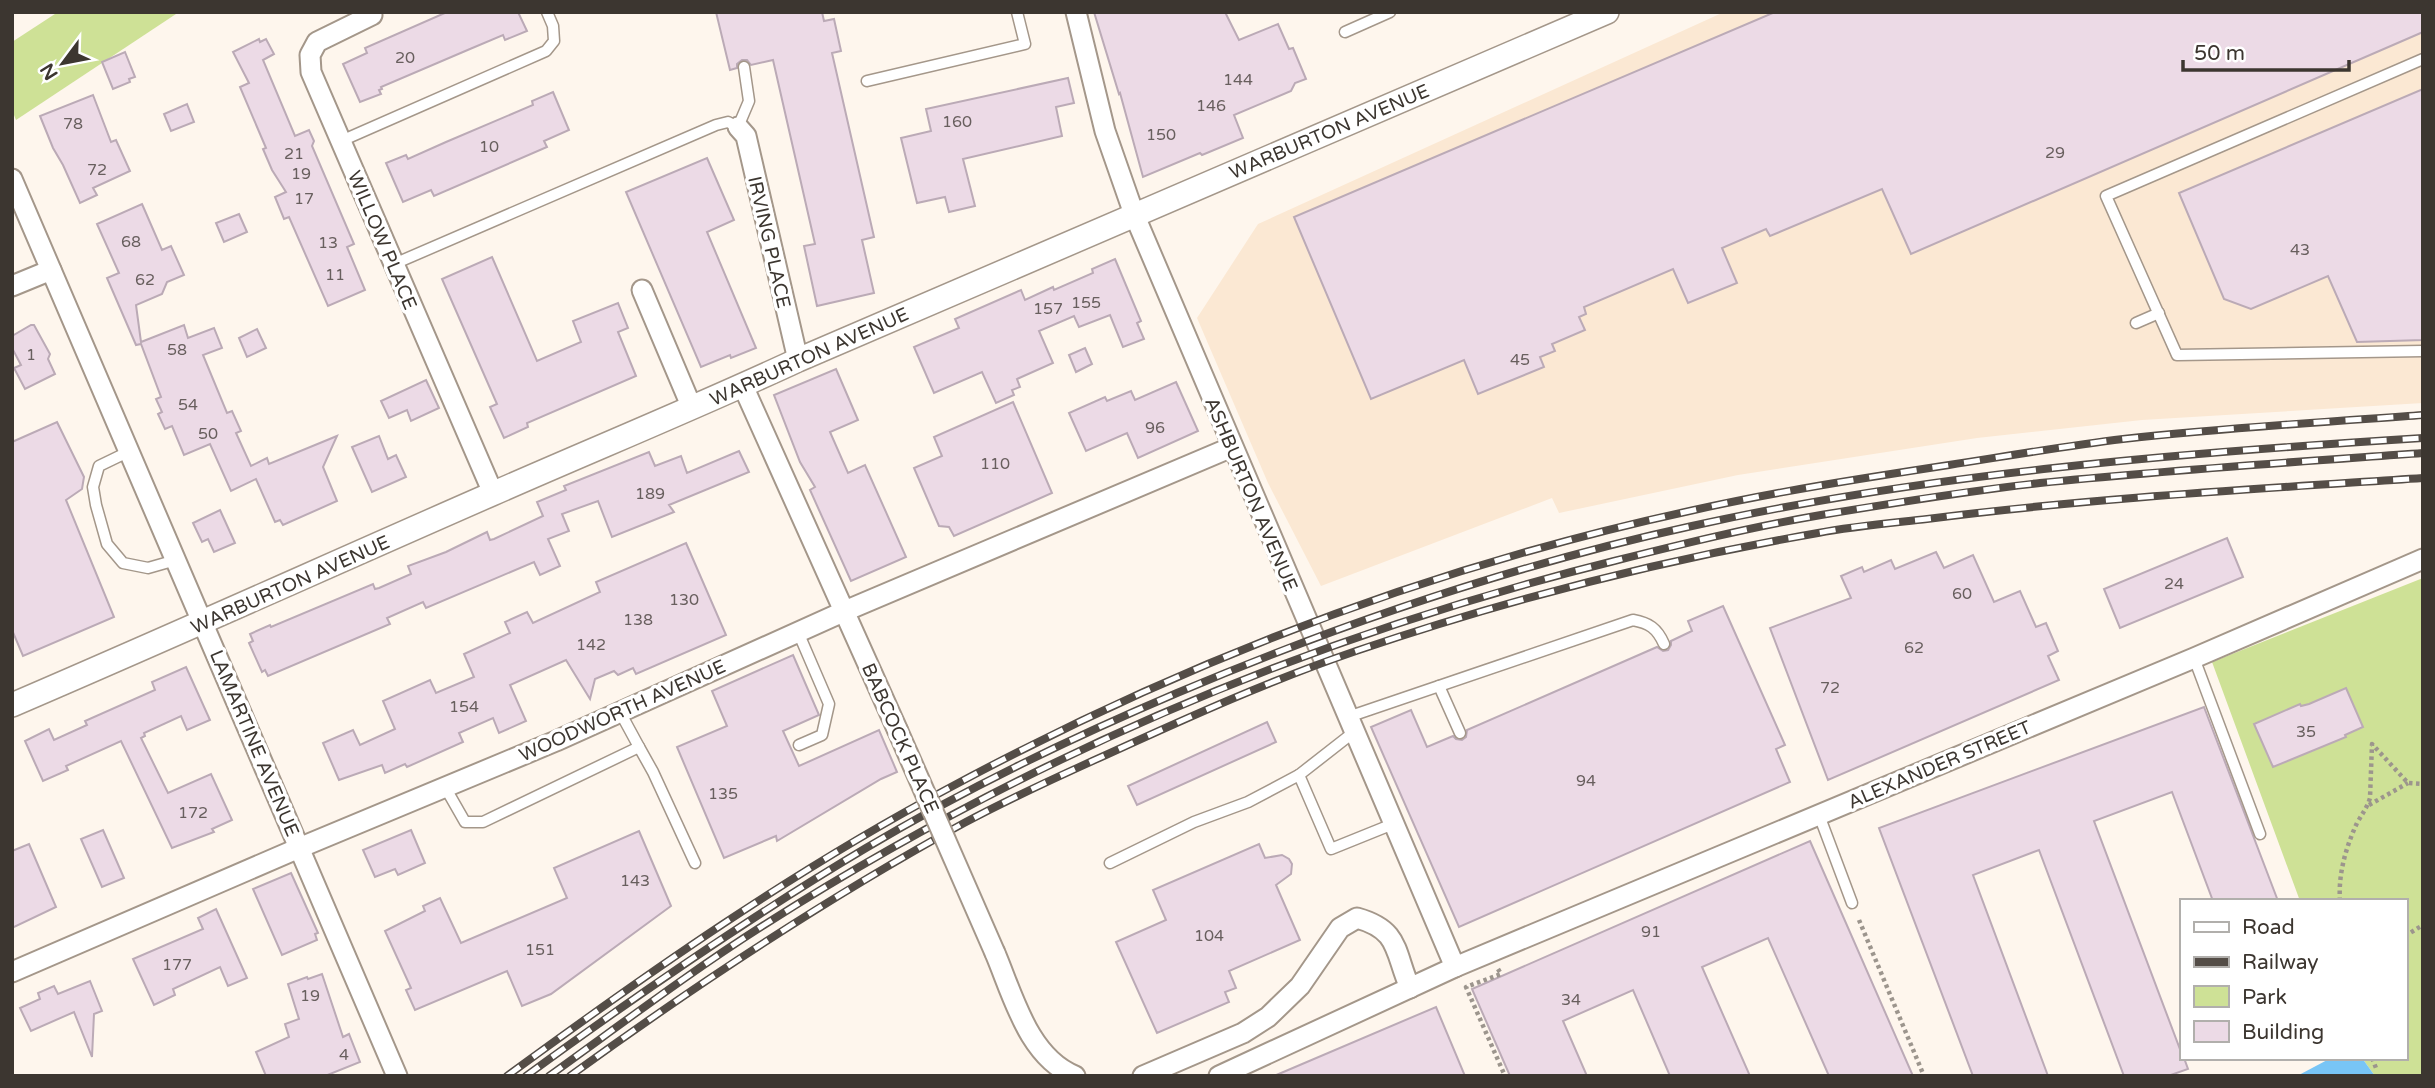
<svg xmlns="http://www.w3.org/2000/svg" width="2435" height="1088" font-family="'Varela Round',sans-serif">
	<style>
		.built { fill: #fbe8d3 }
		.green { fill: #cee196 }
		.water { fill: #78c5f6 }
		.building { fill: #ecdae6; stroke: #bbaab6; stroke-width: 2 }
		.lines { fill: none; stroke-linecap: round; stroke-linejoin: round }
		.service-casing { stroke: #a4978a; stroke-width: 13 }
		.minor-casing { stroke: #a4978a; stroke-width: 23 }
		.tertiary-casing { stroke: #a4978a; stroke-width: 26 }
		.path { stroke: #9c958d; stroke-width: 4.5; stroke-dasharray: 3.5 3.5; stroke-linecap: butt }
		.service { stroke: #fff; stroke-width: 10 }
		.minor { stroke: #fff; stroke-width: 19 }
		.tertiary { stroke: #fff; stroke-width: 23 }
		.rail-casing { stroke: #544d47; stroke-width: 8 }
		.rail { stroke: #fff; stroke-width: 5; stroke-dasharray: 16; stroke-linecap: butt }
		.minor-bridge-casing { stroke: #a4978a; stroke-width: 23; stroke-linecap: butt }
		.minor-bridge { stroke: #fff; stroke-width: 19 }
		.labels { text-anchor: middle; stroke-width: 7; stroke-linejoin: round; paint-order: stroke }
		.number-label { font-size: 16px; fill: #685f5e }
		.street-label { font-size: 19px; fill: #3c3630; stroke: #fff }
	</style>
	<rect width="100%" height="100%" fill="#fef6ed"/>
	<path class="built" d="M1724,12H2423V403L2142,420L1977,438L1738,475L1559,513L1552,498L1321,586L1268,483L1197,318L1258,224Z"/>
	<g class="green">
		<path d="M58,12H179L16,120L12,110V42Z"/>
		<path d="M2423,578V1076H2375L2362,1058H2405V901H2300L2212,662Z"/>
	</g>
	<path class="water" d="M2331,1058H2362L2375,1076H2297Z"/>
	<g class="building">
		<path d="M447,12H518L527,31L505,40L503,35L470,49L381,87L382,89L379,90L381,94L360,102L343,64L367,53L365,48Z"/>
		<path d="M716,12H822L824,21L834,19L841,51L832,53L874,237L862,240L874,293L817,306L804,246L815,244L773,60L751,65L747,60H742L737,64V68L730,70Z"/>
		<path d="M1094,12H1225L1239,40L1278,24L1289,49L1293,48L1306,79L1295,83L1291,91L1234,115L1243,138L1202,155L1200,153L1143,177L1120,93L1119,94Z"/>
		<path d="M1775,12H2423V32L1911,254L1882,189L1770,236L1766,229L1722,248L1737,283L1688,303L1673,269L1584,307L1586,314L1579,317L1585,330L1552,344L1555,351L1540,357L1544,367L1478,394L1464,360L1371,399L1294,217Z"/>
		<path d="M259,39L260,42L266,39L274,54L263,60L295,136L309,130L314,141L312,146L354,244L347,247L365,290L328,306L289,217L284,219L275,197L286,192L272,170L263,149L266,148L240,87L249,83L233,52Z"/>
		<path d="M125,52L135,77L129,79L130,82L113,89L102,62Z"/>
		<path d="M1068,78L1074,103L1056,107L1062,136L963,159L975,206L949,212L945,197L917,203L901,138L931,131L926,109Z"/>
		<path d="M2423,89V340L2357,342L2328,276L2251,309L2224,299L2179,193Z"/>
		<path d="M553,92L569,130L544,141L547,147L434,196L431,190L403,202L386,163L406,155L408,159L446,142L533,105L532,101Z"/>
		<path d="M93,95L111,142L116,140L130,171L93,188L97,195L80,203L63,165L53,148L40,116Z"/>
		<path d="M187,104L194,122L171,131L164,114Z"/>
		<path d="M707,158L734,220L707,232L756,348L731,358L730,355L701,367L626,192Z"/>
		<path d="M142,204L162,250L171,246L184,275L167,282L162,294L136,305L141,342L184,325L188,338L214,328L222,348L203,355L227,413L232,411L241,431L236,433L251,466L267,458L269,464L337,436L323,467L337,501L283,525L280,520L275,522L256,479L231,491L210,444L184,455L172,426L165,429L158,414L162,412L156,399L161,397L141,344L136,345L107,278L119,273L97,224Z"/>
		<path d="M239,214L247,232L224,242L216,223Z"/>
		<path d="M492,257L537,361L581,342L573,321L618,303L628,328L618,332L636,376L527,423L528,427L504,438L490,407L497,404L442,279Z"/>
		<path d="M1115,259L1141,321L1137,323L1144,339L1123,347L1110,315L1079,327L1074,316L1039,331L1053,363L1017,379L1020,387L1012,390L1014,395L996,403L982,372L934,393L914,347L959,328L955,319L1021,290L1025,300L1053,287L1054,290L1093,273L1092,269Z"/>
		<path d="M31,325H34L50,354L48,359L55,374L25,389L14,368L21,365L12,348V336Z"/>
		<path d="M257,329L266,348L247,357L239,338Z"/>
		<path d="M1085,348L1092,364L1076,372L1069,355Z"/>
		<path d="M836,369L858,420L830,432L848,473L865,465L906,557L851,581L810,490L815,487L800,462L774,395Z"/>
		<path d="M426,380L439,408L411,421L407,410L389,418L381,401Z"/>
		<path d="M1176,382L1198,431L1138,458L1127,433L1086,451L1069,413L1105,397L1107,401L1131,391L1135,400Z"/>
		<path d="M1013,402L1052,493L954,536L949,527L939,526L914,468L942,456L934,437Z"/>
		<path d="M57,422L84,477L82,489L66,500L114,617L23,656L12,630V442Z"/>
		<path d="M379,436L388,459L396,455L406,477L372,492L352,447Z"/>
		<path d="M739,451L749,472L669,505L674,512L612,537L598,501L562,514L569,531L548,539L560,566L540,575L534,562L426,608L423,602L387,618L390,624L268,676L265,670L262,672L249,643L253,641L250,634L270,625L271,627L373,584L375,589L379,588L411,574L408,566L446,552L487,532L490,540L494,539L543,516L537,502L566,490L564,486L649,452L655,466L681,456L687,473Z"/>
		<path d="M220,510L235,543L214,552L208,539L202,542L193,523Z"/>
		<path d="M2227,538L2243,577L2120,628L2104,589Z"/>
		<path d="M686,543L726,635L636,674L633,668L618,675L614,671L595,679L590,699L566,660L510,685L526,721L499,733L493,718L459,733L463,742L407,767L405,764L385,773L382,765L339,780L323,743L353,730L360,745L395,729L383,701L430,680L436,693L474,677L464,654L510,633L505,622L527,612L533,623L600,592L596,582Z"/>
		<path d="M1936,552L1944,568L1973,555L1994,602L2020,591L2036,627L2046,623L2058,651L2048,656L2059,680L1828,780L1770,628L1851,598L1841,576L1862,567L1864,572L1891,560L1895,569Z"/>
		<path d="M1723,606L1785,745L1776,749L1790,782L1459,927L1371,727L1411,710L1427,747L1453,736L1456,739L1462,740L1466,737L1467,730L1657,647L1663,651L1668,650L1671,645V641L1692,631L1688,621Z"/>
		<path d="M793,655L819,715L783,731L799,766L879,730L897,772L881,779L777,841L776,836L724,858L677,747L727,726L712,691Z"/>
		<path d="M186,667L210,720L187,730L181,716L144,733L145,736L141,738L168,793L211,774L232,820L212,829L214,832L172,848L121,741L66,766L68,770L43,781L25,741L49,729L54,740L87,725L85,721L155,690L152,682Z"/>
		<path d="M2346,688L2363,727L2345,735L2346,737L2273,767L2254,724L2300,704L2301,706L2309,704Z"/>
		<path d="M2204,707L2278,901H2213L2172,792L2094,821L2181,1052V1058H2184L2188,1069L2168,1076H2124L2039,850L1973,875L2048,1076H1973L1879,828Z"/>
		<path d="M1267,722L1276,742L1137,805L1128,786Z"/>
		<path d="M103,830L124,878L102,887L81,839Z"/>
		<path d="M411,830L425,863L398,875L395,869L375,877L363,850Z"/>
		<path d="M639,831L671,906L551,994L522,1006L507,971L415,1010L406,990L411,988L385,931L425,911L423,906L440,898L461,943L567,898L554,868Z"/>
		<path d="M1810,841L1913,1076H1829L1768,938L1702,967L1750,1076H1670L1633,990L1563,1021L1587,1076H1510L1472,989Z"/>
		<path d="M29,844L56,907L12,928V851Z"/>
		<path d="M1259,844L1265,858L1282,855L1289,859L1292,864L1291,874L1276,885L1300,940L1229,971L1236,988L1225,992L1229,1002L1157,1033L1116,942L1166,920L1153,890Z"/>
		<path d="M291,873L318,933L315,934L317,940L282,955L253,889Z"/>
		<path d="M216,909L247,978L228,986L220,967L173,989L175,995L154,1005L133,959L203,929L198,918Z"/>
		<path d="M322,974L343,1037L349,1034L360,1062L325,1076H266L256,1052L289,1037L285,1024L299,1019L288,984L307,977L308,979Z"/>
		<path d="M90,981L102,1011L94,1014L92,1057L74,1012L31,1031L20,1008L40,999L38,993L54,986L58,994Z"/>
		<path d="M1436,1007L1465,1076H1274Z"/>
	</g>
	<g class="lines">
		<g class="service-casing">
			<g id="service">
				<path d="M1345,32L1390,12"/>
				<path d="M2423,59L2106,196L2177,355L2423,351"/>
				<path d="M867,81L1025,44L1017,12"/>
				<path d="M341,141L546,51L554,41L553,26L547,12"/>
				<path d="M394,264L716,125L728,122L738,127L749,101L744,67"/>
				<path d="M2136,323L2159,313"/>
				<path d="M130,451L99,466L93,487L96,505L107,544L123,563L148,568L176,560"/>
				<path d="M798,632L829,704L822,735L799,745"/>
				<path d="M2194,658L2260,834"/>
				<path d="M1439,686L1460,733"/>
				<path d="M1348,717L1633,620C1649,623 1657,628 1664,644"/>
				<path d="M639,747L653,772L695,863"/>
				<path d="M1299,775L1354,732"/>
				<path d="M445,787L465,822H483L639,747L620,712"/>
				<path d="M1819,815L1852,903"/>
				<path d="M1110,863L1194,822L1248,802L1299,775L1331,849L1393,824"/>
			</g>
		</g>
		<g class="minor-casing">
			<g id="minor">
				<path d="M1076,12L1105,131L1134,214L1455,967"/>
				<path d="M372,15L317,42L310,55L311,72L493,493"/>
				<path d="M738,127L746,136L798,360"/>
				<path d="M12,179L397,1076"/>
				<path d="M12,286L51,270"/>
				<path d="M642,290L692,408"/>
				<path d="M743,386L897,729"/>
				<path d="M995,953C1013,995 1028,1057 1075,1076"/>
				<path d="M12,972L299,848L556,741L845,611L1232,447"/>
				<path d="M1143,1076L1243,1033L1268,1017L1300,986L1340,928L1357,918C1400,930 1394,951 1410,988"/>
				<path d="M1219,1076L1455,967L2194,658L2423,559"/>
			</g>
		</g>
		<g class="tertiary-casing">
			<path id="tertiary" d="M12,705C173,636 332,564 492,494C594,449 697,407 798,360L1607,12"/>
		</g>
		<g class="path">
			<path d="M2369,805L2408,783"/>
			<path d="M2340,901C2338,874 2346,847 2357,823C2362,814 2367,808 2370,798L2372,744L2408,783L2423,784"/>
			<path d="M1859,920L1924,1076"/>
			<path d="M2405,936L2423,925"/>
			<path d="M1498,969L1501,974L1466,987L1505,1076"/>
			<path d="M2372,1058L2376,1068"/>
		</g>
		<use href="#service" class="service"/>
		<use href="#minor" class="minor"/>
		<use href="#tertiary" class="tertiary"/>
		<g class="rail-casing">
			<g id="rail">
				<path d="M507,1076C649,972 793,871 949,788C1183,662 1434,566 1694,510C1779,491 1864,478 1949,465C2007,456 2065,446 2123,439C2223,428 2323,422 2423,415"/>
				<path d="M526,1076C637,995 748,918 866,848C965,789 1071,738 1177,693C1345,622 1514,565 1692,526C1931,473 2179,453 2423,438"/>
				<path d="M549,1076C620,1025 690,972 764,925C1026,758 1312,636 1614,561C1682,544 1751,527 1821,515C1893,503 1967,491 2040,483C2168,470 2295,462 2423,453"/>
				<path d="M570,1076C697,984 827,898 964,823C1011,798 1059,776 1108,754C1189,717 1271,680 1356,651C1506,600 1662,560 1818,533C1854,526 1891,523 1927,519C2091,498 2257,489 2423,478"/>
			</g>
		</g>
		<use href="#rail" class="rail"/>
		<g class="minor-bridge-casing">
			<path id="minor-bridge" d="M897,729L995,953"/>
		</g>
		<use href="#minor-bridge" class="minor-bridge"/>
	</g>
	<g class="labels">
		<g class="number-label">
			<text x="405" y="63">20</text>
			<text x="1238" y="85">144</text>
			<text x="1211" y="111">146</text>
			<text x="957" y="127">160</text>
			<text x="73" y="129">78</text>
			<text x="1161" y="140">150</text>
			<text x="489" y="152">10</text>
			<text x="2055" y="158">29</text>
			<text x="294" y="159">21</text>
			<text x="97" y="175">72</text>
			<text x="301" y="179">19</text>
			<text x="304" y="204">17</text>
			<text x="131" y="247">68</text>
			<text x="328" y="248">13</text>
			<text x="2300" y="255">43</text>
			<text x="335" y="280">11</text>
			<text x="145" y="285">62</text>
			<text x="1086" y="308">155</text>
			<text x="1048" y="314">157</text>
			<text x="177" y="355">58</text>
			<text x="31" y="360">1</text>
			<text x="1520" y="365">45</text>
			<text x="188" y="410">54</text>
			<text x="1155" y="433">96</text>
			<text x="208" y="439">50</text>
			<text x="995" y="469">110</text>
			<text x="650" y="499">189</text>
			<text x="2174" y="589">24</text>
			<text x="1962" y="599">60</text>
			<text x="684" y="605">130</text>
			<text x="638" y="625">138</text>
			<text x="591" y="650">142</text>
			<text x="1914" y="653">62</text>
			<text x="1830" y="693">72</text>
			<text x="464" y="712">154</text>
			<text x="2306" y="737">35</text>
			<text x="1586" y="786">94</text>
			<text x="723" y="799">135</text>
			<text x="193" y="818">172</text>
			<text x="635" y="886">143</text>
			<text x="1651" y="937">91</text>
			<text x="1209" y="941">104</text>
			<text x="540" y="955">151</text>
			<text x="177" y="970">177</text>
			<text x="310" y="1001">19</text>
			<text x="1571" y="1005">34</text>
			<text x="344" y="1060">4</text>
		</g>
		<g class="street-label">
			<text transform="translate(1329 131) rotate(-23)" y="7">WARBURTON AVENUE</text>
			<text transform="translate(383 240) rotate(67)" y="7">WILLOW PLACE</text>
			<text transform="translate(770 242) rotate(77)" y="7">IRVING PLACE</text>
			<text transform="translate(809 356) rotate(-24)" y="7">WARBURTON AVENUE</text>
			<text transform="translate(1252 494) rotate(67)" y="7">ASHBURTON AVENUE</text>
			<text transform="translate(290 584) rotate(-24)" y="7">WARBURTON AVENUE</text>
			<text transform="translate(622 710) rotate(-24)" y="7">WOODWORTH AVENUE</text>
			<text transform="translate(901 738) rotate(66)" y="7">BABCOCK PLACE</text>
			<text transform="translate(255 743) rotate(67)" y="7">LAMARTINE AVENUE</text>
			<text transform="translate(1939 764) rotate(-23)" y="7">ALEXANDER STREET</text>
		</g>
	</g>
	<rect width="2435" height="1088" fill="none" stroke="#3c3630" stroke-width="28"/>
	<rect x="2180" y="899" width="228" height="161" fill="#ffffff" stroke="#b1afac" stroke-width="2"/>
	<rect x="2194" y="922" width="35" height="10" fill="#ffffff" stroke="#b1afac" stroke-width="2"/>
	<text x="2242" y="934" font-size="21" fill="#3c3630">Road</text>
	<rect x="2194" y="957" width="35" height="10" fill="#544d47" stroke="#b1afac" stroke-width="2"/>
	<text x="2242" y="969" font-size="21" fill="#3c3630">Railway</text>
	<rect x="2194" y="986" width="35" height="21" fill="#cee196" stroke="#b1afac" stroke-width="2"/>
	<text x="2242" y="1004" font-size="21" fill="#3c3630">Park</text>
	<rect x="2194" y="1021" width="35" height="21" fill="#ecdae6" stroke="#b1afac" stroke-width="2"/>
	<text x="2242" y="1039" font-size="21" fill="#3c3630">Building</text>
	<g transform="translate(63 63) rotate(238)" stroke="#ffffff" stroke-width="5" paint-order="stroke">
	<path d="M0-5L12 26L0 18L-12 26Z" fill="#3c3630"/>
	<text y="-10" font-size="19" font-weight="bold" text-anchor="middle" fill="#3c3630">N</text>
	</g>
	<path d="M2183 60v10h166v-10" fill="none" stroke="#3c3630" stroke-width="3.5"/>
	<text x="2194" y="60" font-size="21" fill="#3c3630" stroke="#ffffff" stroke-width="5" paint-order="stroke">50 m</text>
</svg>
